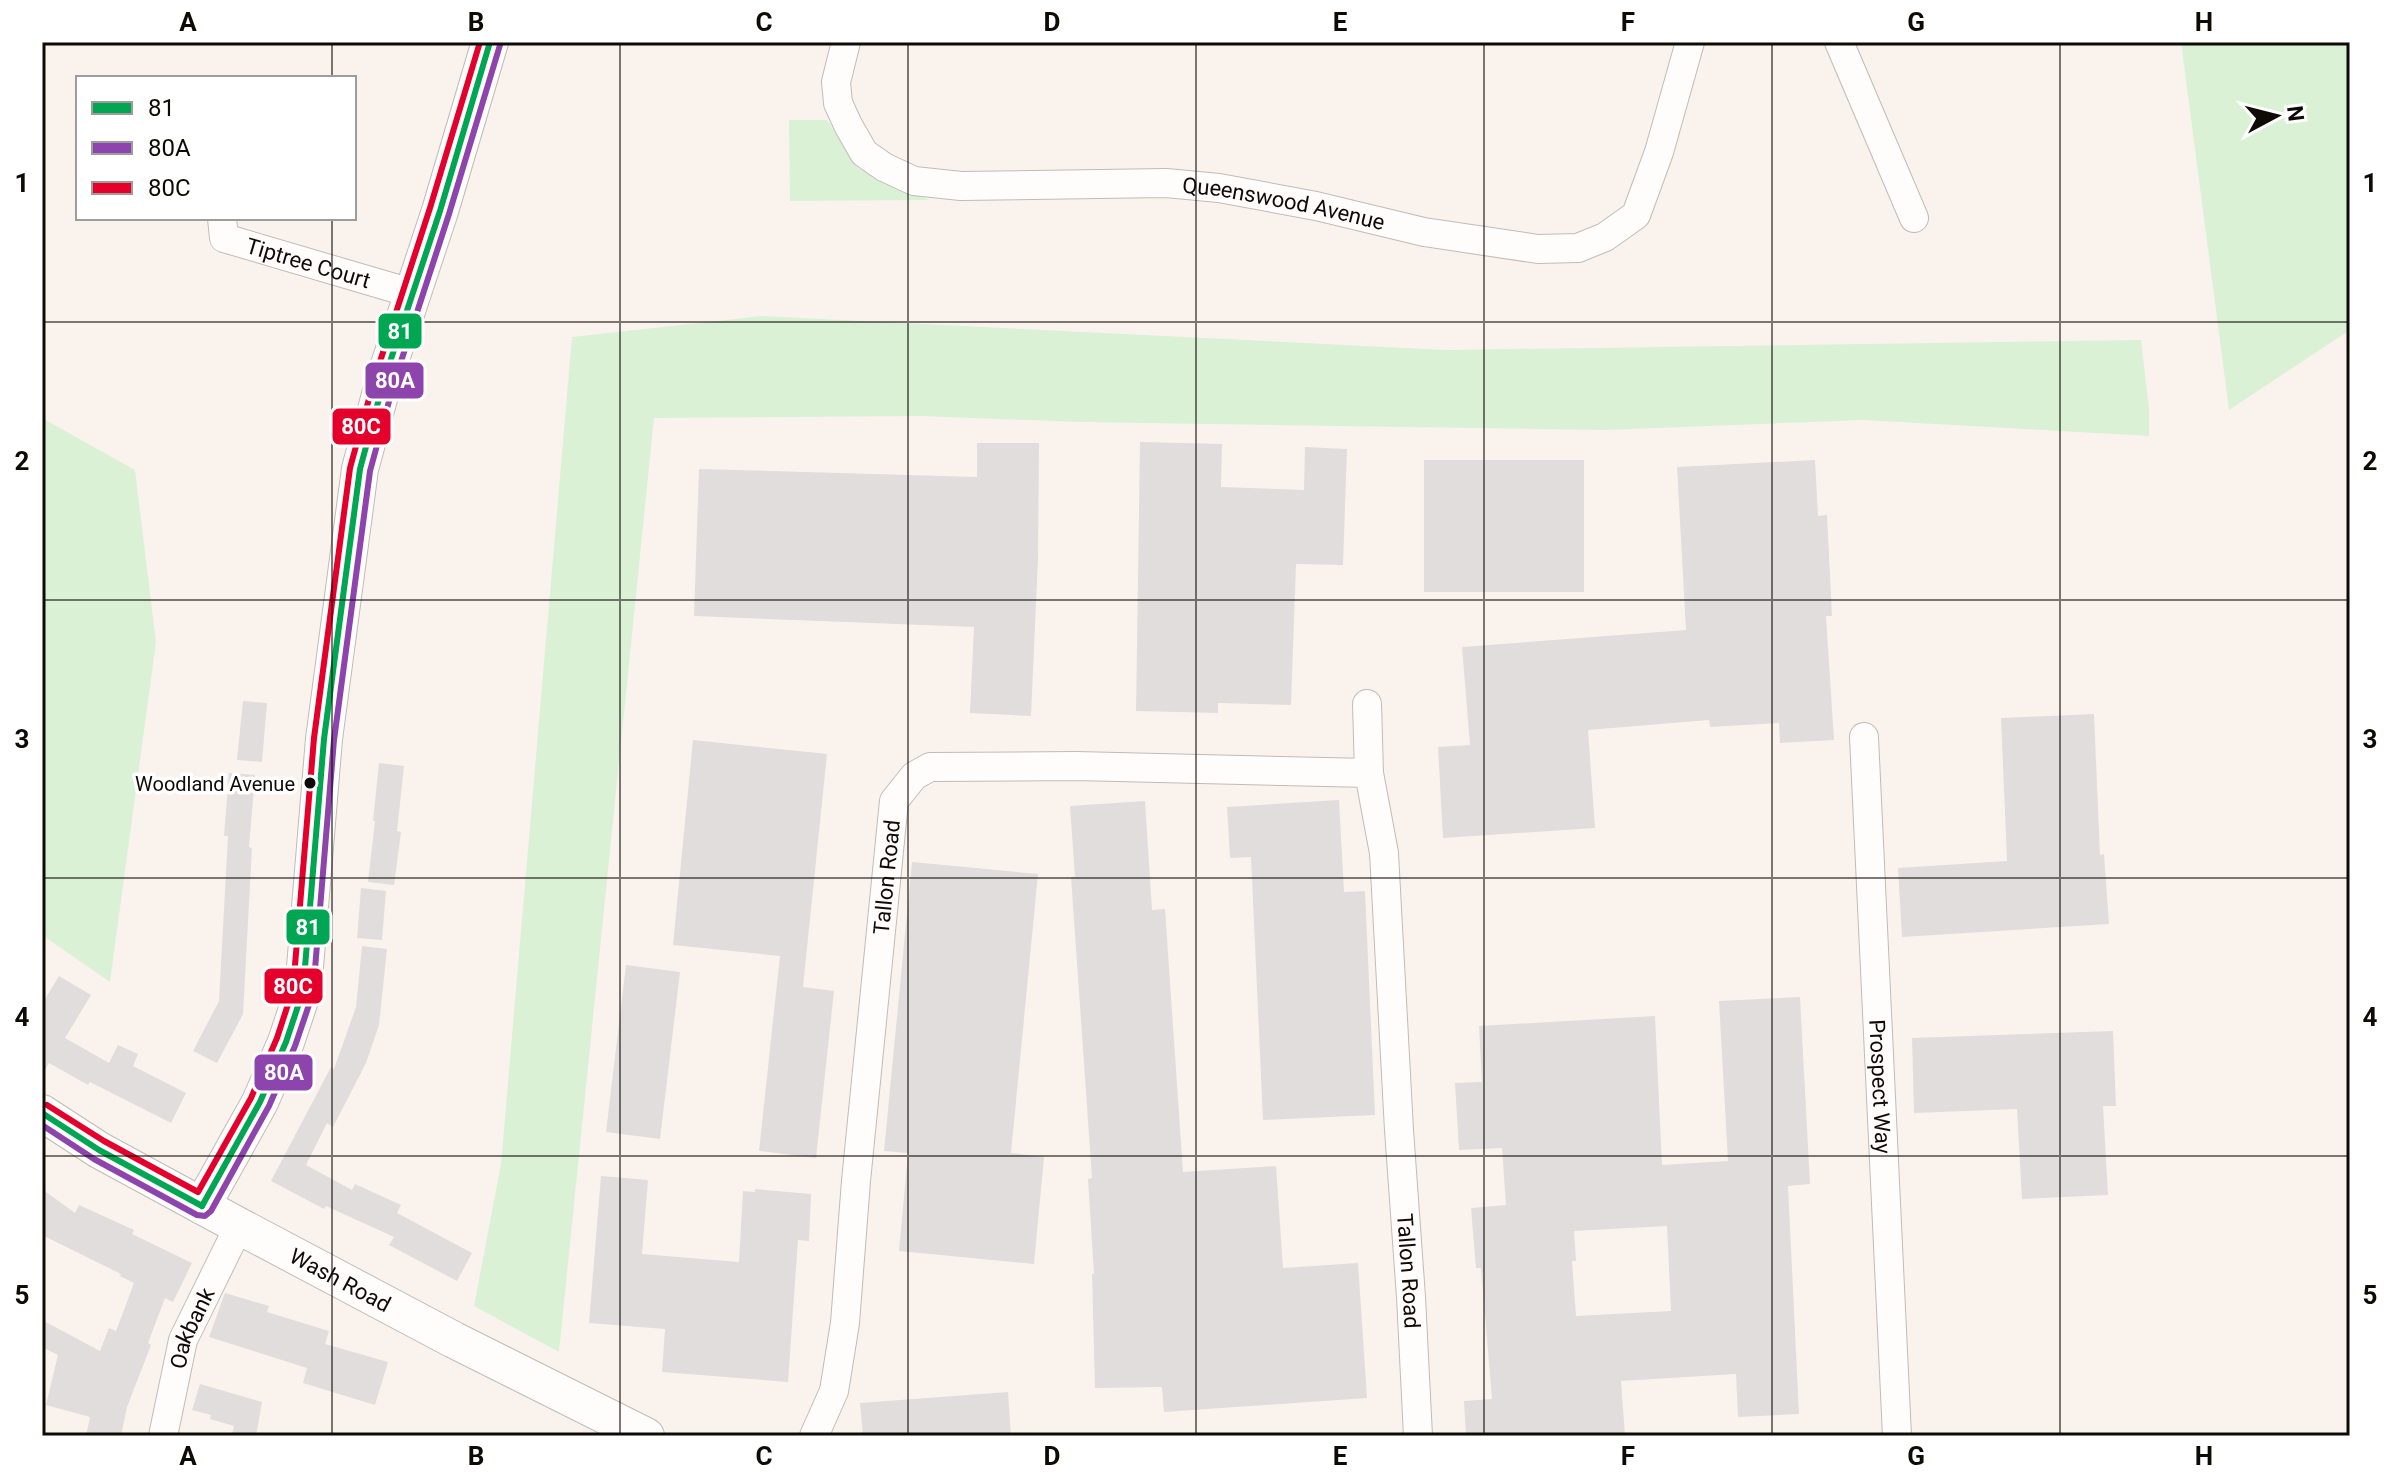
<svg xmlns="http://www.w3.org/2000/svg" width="2392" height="1478" font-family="Roboto,sans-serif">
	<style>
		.green { fill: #daf1d5 }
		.building { fill: #e1dddc; fill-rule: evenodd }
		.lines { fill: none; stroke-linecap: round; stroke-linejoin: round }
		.minor-casing { stroke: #c1bbb7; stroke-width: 30 }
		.tertiary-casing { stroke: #c1bbb7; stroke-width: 38 }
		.minor { stroke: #fefdfc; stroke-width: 28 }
		.tertiary { stroke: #fefdfc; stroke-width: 36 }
		.bus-1-casing { stroke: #fff; stroke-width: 12 }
		.bus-2-casing { stroke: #fff; stroke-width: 12 }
		.bus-3-casing { stroke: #fff; stroke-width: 12 }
		.bus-1 { stroke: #00a651; stroke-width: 6 }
		.bus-2 { stroke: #8e44ad; stroke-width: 6 }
		.bus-3 { stroke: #e4002b; stroke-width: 6 }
		.grid { fill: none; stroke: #0e0b07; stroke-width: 2; stroke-opacity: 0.55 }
		.bus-dot { fill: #0e0b07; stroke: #fff; stroke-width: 3 }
		.labels { text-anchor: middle; stroke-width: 7; stroke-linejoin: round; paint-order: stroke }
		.bus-label { font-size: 20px; fill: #0e0b07; stroke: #fff; text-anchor: end }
		.street-label { font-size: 22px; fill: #0e0b07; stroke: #fff }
		.line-badge { stroke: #fff; stroke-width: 3 }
		.badge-label { font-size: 22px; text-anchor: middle; font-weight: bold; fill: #fff }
		.neatline { fill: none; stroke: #0e0b07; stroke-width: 3 }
		.grid-label { font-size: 26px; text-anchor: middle; font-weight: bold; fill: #0e0b07 }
	</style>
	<rect width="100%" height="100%" fill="#faf3ed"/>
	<g class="green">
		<path d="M2181,42H2350V330L2229,410Z"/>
		<path d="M789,120H827L858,168L929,200L790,201Z"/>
		<path d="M762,316L1446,350L2141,340L2149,409V436L1863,420L1605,430L1080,422L921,416L654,418L559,1352L474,1306L501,1164L572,337Z"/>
		<path d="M42,418L135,470L156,642L110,982L42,935Z"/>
	</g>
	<g class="building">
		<path d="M1140,442L1222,444L1221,487L1304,490L1305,447L1347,449L1343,565L1296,564L1291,705L1218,703V713L1136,711Z"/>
		<path d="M977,443H1039L1038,558L1031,716L970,713L974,627L694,616L699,469L977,477Z"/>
		<rect x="1424" y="460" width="160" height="132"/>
		<path d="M1815,460L1818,516L1827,515L1832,616H1826L1834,740L1780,743L1779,723L1710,727L1709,720L1588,730L1595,828L1443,838L1438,747L1470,745L1462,647L1686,630L1677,467Z"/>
		<path d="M243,701L267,703L262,762L237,760Z"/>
		<path d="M2094,714L2100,855L2104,854L2109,924L1902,937L1898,868L2007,861L2001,718Z"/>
		<path d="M693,740L827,754L803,987L834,991L816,1158L759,1151L780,956L673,945Z"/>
		<path d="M379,763L404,766L397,831L401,832L394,885L368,882L375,821H373Z"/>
		<path d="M229,773L255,775L249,847L252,848L243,1014L217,1063L193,1051L219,1001L228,836H224Z"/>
		<path d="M1339,800L1344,892L1365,891L1375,1115L1263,1120L1251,857L1230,858L1227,807Z"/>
		<path d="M1145,801L1152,910L1165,909L1183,1172L1276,1166L1283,1268L1358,1263L1367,1398L1164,1412L1162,1387L1095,1388L1092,1274H1094L1088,1179L1092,1178L1071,877H1075L1070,806Z"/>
		<path d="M912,862L1038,874L1011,1153L1044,1157L1034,1264L899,1251L908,1153L884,1151Z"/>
		<path d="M361,888L386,891L382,940L357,938Z"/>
		<path d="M362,946L387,949L379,1025L366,1063L333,1127L327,1123L306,1165L352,1190L355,1184L401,1205L397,1213L472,1253L457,1281L389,1245L394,1237L326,1206L324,1209L271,1181L331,1067L334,1069L356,1007Z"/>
		<path d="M626,965L680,972L660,1139L606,1132Z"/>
		<path d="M59,976L91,995L65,1038L109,1063L118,1045L138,1054L133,1066L186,1093L171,1123L90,1082L88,1085L49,1063L42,1074V1004Z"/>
		<path d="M1800,997L1810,1184L1788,1186L1799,1414L1738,1417L1736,1374L1621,1381L1625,1436H1466L1464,1401L1492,1399L1481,1268H1476L1471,1208L1506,1205L1502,1148L1459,1150L1455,1083L1482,1082L1479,1026L1655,1016L1662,1165L1728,1161L1719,1001ZM1667,1226L1671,1311L1576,1316L1572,1261H1576L1574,1231Z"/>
		<path d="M2113,1031L2116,1106H2103L2108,1195L2022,1199L2017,1109L1914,1113L1912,1038Z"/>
		<path d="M601,1176L648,1180L642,1254L739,1262L743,1191L755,1192V1189L811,1194L809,1241L798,1240L788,1382L662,1372L665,1329L589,1323Z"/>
		<path d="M42,1189L75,1213L79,1205L134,1230L132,1234L192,1263L173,1302L165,1298L148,1343L151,1345L127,1407L121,1436H86L90,1417L46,1405L58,1355L42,1347V1320L100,1351L109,1328L116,1331L134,1283L120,1276L121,1274L42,1235Z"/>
		<path d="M225,1293L269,1306L267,1312L329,1331L325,1344L388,1362L375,1405L303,1383L307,1368L209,1337Z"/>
		<path d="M200,1384L262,1402L256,1436H232L234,1426L210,1419L211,1415L192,1410Z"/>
		<path d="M1008,1392L1011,1436H863L860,1403Z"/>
	</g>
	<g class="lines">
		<g class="minor-casing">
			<g id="minor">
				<path id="s1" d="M846,42L836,82L838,103L848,125L864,153L884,167L914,181L961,186L1166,183L1219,188L1316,206L1424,232L1538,249L1578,248L1605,237L1636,215L1659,152L1690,42"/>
				<path d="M1839,42L1914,218"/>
				<path id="s2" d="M222,218L224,238L411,293"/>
				<path d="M1367,704L1369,773"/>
				<path id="s3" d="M1864,737L1897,1436"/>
				<path id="s4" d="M163,1436L183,1340L239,1226"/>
				<path id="s5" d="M814,1436L834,1391L845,1323L856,1181L894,801L914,776L930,767L1076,766L1369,773L1384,853L1399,1130L1411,1297L1418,1436"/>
			</g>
		</g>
		<g class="tertiary-casing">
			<g id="tertiary">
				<path id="s6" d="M42,1113L99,1150L239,1226L454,1340L646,1436"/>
				<path d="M202,1206L260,1102L286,1042L303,991L324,739L360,469L384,380L440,211L490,42"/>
			</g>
		</g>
		<use href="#minor" class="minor"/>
		<use href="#tertiary" class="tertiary"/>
		<g class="bus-1-casing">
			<g id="bus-1">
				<path d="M42,1113L99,1150L202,1206"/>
				<path d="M202,1206L260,1102L286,1042L303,991L324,739L360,469L384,380L440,211L490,42"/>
			</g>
		</g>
		<g class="bus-2-casing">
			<path id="bus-2" d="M42,1125L94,1159L197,1215L205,1216L211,1211L269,1106L295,1046L313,993L334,740L370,471L394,383L449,214L500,45"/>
		</g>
		<g class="bus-3-casing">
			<path id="bus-3" d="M47,1105L104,1141L198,1192L251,1098L277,1038L293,989L314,738L350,468L375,377L430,208L480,42"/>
		</g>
		<use href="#bus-1" class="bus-1"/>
		<use href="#bus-2" class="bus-2"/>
		<use href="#bus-3" class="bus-3"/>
	</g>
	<path class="grid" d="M332,42V78M620,42V1436M908,42V1436M1196,42V1436M1484,42V1436M1772,42V1436M2060,42V1436M332,218V1436M42,322H2350M42,600H2350M42,878H2350M42,1156H2350"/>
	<circle class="bus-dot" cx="310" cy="783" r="7"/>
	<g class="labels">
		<g class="bus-label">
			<text x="295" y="791">Woodland Avenue</text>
		</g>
		<g class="street-label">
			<text dy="8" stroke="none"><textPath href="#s1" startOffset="548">Queenswood Avenue</textPath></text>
			<text dy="8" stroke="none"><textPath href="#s2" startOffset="108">Tiptree Court</textPath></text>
			<text dy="8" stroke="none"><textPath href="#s5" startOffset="566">Tallon Road</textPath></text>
			<text dy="8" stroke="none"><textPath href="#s3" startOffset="350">Prospect Way</textPath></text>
			<text dy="8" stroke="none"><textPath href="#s5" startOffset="1632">Tallon Road</textPath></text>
			<text dy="8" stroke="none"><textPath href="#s6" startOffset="342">Wash Road</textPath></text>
			<text dy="8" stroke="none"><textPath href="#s4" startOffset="112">Oakbank</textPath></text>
		</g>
	</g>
	<g class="line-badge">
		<rect x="377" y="312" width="46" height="38" rx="8" fill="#00a651"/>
		<rect x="364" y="361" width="61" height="39" rx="8" fill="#8e44ad"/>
		<rect x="331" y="407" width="61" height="39" rx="8" fill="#e4002b"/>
		<rect x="285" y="908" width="46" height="38" rx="8" fill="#00a651"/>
		<rect x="263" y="967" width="61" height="38" rx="8" fill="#e4002b"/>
		<rect x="253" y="1053" width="61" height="39" rx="8" fill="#8e44ad"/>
	</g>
	<g class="badge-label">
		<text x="400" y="339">81</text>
		<text x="395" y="388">80A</text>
		<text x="361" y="434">80C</text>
		<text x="308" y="935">81</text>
		<text x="293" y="994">80C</text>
		<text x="284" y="1080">80A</text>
	</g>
	<rect width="2392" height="1478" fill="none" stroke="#ffffff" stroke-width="88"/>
	<rect x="76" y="76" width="280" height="144" fill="#ffffff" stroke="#9f9d9c" stroke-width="2"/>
	<rect x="92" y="102" width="40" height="12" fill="#00a651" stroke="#9f9d9c" stroke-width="2"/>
	<text x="148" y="116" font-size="24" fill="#0e0b07">81</text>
	<rect x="92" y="142" width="40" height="12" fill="#8e44ad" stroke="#9f9d9c" stroke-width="2"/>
	<text x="148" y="156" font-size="24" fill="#0e0b07">80A</text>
	<rect x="92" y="182" width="40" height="12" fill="#e4002b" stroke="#9f9d9c" stroke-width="2"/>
	<text x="148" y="196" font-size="24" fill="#0e0b07">80C</text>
	<g transform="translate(2276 116) rotate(83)" stroke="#ffffff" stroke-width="6" paint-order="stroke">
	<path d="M0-6L14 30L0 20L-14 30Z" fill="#0e0b07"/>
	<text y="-12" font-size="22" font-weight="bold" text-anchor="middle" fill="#0e0b07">N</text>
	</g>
	<rect x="44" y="44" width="2304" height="1390" class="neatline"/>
	<g class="grid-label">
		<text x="188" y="31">A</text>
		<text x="476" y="31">B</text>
		<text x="764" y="31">C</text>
		<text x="1052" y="31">D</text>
		<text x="1340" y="31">E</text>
		<text x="1628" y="31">F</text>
		<text x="1916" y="31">G</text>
		<text x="2204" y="31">H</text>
		<text x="22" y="192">1</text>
		<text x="2370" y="192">1</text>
		<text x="22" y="470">2</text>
		<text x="2370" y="470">2</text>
		<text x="22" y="748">3</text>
		<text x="2370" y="748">3</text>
		<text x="22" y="1026">4</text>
		<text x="2370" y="1026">4</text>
		<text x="22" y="1304">5</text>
		<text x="2370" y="1304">5</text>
		<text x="188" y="1465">A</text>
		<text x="476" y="1465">B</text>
		<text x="764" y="1465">C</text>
		<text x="1052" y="1465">D</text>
		<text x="1340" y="1465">E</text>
		<text x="1628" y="1465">F</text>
		<text x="1916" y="1465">G</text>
		<text x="2204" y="1465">H</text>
	</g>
</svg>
